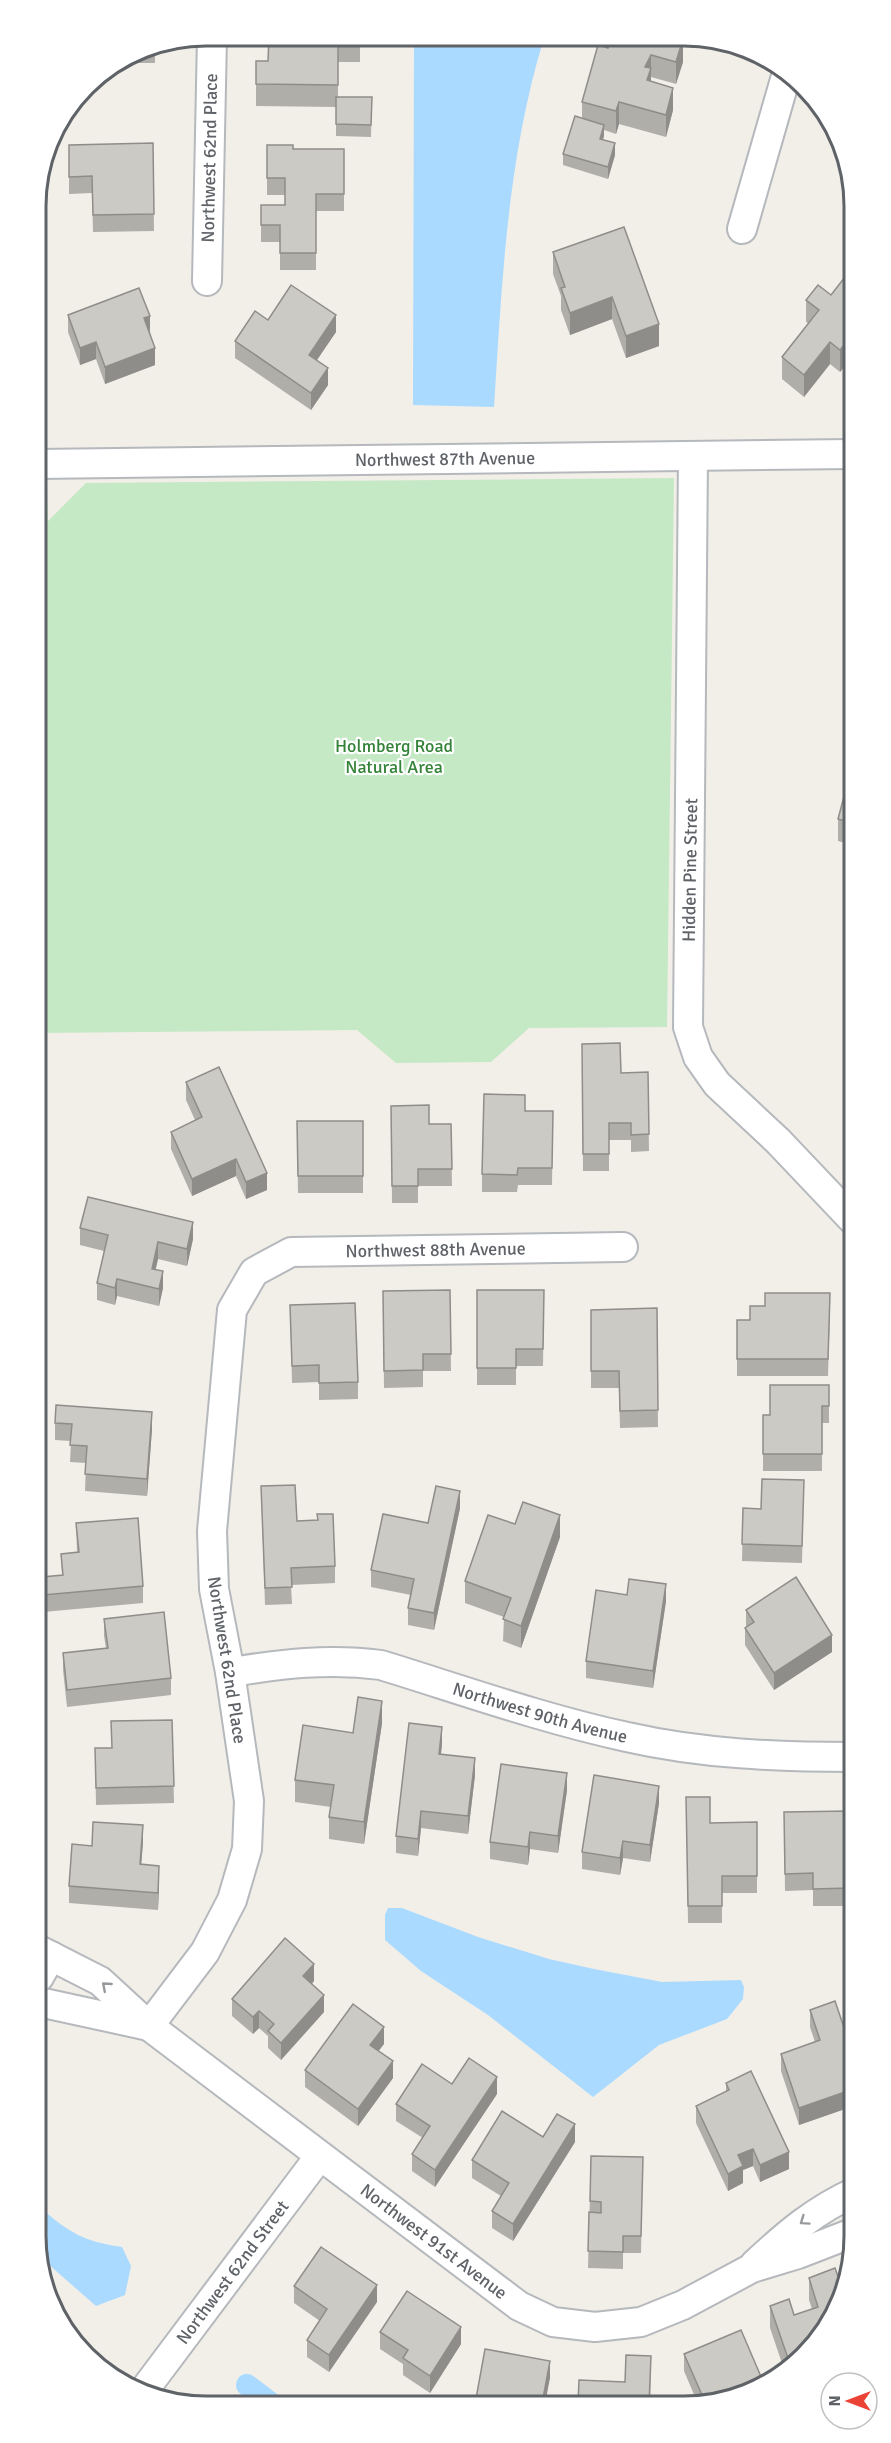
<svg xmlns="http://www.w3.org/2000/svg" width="891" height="2443" font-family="Signika,sans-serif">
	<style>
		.green { fill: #c5e8c5 }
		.water { fill: #aadaff }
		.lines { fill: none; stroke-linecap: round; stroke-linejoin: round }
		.canal { stroke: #aadaff; stroke-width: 22 }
		.minor-casing { stroke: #b5b8bc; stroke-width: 32 }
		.minor { stroke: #fff; stroke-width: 28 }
		.wall { fill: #afaea9 }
		.shaded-wall { fill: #8f8d8a }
		.building { fill: #cccac5; stroke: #8f8d8a; stroke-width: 1.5 }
		.oneway { stroke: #979a9d }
		.labels { text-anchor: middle; stroke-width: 4.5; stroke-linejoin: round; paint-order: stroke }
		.street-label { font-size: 18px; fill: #5f6368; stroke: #fff }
		.park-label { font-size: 18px; fill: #348238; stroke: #fff }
		.rim { fill: none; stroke: #5f6368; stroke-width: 3 }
	</style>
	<rect width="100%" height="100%" fill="#f1efe8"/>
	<path class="green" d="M674,478L667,1027L529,1028L491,1062L396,1063L357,1030L38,1033L37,489L42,484H47L48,521L86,483Z"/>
	<g class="water">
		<path d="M414,37L544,38C507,158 502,283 494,407L413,405Z"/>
		<path d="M388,1908H402L478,1937L549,1959L594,1969L662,1982L741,1980L744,1987L743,1999L727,2019L659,2045L593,2097L488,2015L421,1971L385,1940V1915Z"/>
		<path d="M39,2206C67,2232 85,2242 122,2247L131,2266L125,2295L96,2306L39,2256Z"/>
	</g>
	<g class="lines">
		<path class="canal" d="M247,2385L272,2404"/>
		<g class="minor-casing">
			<g id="minor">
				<path d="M742,229L786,76"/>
				<path id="s1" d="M207,281L212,36"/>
				<path d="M693,456L688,1027L698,1057L717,1084L778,1141L853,1220"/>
				<path id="s2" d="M37,464L852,454"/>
				<path id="s3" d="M230,1672C283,1664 328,1658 381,1665C462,1690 544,1719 627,1737C702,1754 778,1757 854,1757"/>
				<path id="s4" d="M39,1950L100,1981L149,2026L519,2306L553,2322L595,2327L641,2322L683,2305L752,2268L798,2254L855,2232"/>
				<path d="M39,1977L51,1956"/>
				<path d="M39,2002L149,2026"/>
				<path id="s5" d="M149,2026L205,1952L232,1900L247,1849L249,1801L230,1672L214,1589L212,1531L232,1310L254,1272L291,1252L623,1247"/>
				<path d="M755,2264C786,2235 815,2210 855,2192"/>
				<path id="s6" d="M145,2389L319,2157"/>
			</g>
		</g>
		<use href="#minor" class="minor"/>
	</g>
	<g class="wall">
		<path d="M269,36L360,37V62H338V97H372L371,137L336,136V107L256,106V61H268Z"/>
		<path d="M610,41L683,62L676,84L651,77V82L673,110L666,137L619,124L616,134L604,130L603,140L615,155L608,179L563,165V154L582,118V102L608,48Z"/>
		<path d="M155,46V63H119L141,49Z"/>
		<path d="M153,143L154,231L93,232L92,193L69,194V145Z"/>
		<path d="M267,145L293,149H344V211H316V270H280V242H261V205H285V195H267Z"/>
		<path d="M624,227L659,346L626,358L612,319L570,335L561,310V296L553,274V252Z"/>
		<path d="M852,268V365L848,362L840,372L830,364L804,397L782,379V357L808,323L806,322V300L831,295Z"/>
		<path d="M68,315L150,332L155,365L105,384L96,359L80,365L68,332Z"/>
		<path d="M268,320L336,332L316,360L328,385L311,410L235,358V341Z"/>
		<path d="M853,791V845L838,841V819Z"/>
		<path d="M582,1044L621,1073L648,1072L649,1151L631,1152V1140H609V1171H583Z"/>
		<path d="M186,1082L267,1190L246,1199L236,1176L192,1196L171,1149V1132L195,1120L186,1100Z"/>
		<path d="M391,1106L429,1124H451L452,1186H418V1203H392Z"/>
		<path d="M525,1111H553L552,1185H518L517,1192H482V1174Z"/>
		<path d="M297,1121H363V1193H298Z"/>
		<path d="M80,1228L193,1239L187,1266L158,1259L155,1270L163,1288L159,1306L117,1296L115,1305L97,1300V1283L104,1251L80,1245Z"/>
		<path d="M450,1290L451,1371H423V1387L384,1388L383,1291Z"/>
		<path d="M477,1290H544L543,1366H516V1385H477Z"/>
		<path d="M290,1305L358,1382V1399L319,1400V1382L292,1383Z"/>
		<path d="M657,1308L658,1427L620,1428L619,1388H591V1310Z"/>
		<path d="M830,1310L828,1376H737V1320H750Z"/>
		<path d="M829,1385V1423H822V1471H763V1415H770Z"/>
		<path d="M55,1423L152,1429L147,1496L85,1491L86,1463L70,1462L71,1441L55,1440Z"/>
		<path d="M804,1480L802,1563L742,1561L743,1508L761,1509Z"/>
		<path d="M261,1486L297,1521L335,1566V1583L291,1585L292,1604L265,1605Z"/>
		<path d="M460,1508L434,1630L408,1625V1608L411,1595L371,1587V1570L428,1523Z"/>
		<path d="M76,1523L143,1586V1603L43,1612L42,1577L62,1575L61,1554L77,1552Z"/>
		<path d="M560,1537L521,1648L503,1641L504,1617L465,1603V1581Z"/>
		<path d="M627,1595L666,1601L653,1688L586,1678V1661Z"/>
		<path d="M746,1610L832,1652L774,1690L745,1645V1628H746Z"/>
		<path d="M104,1619L171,1678V1695L67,1707L63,1670V1653L106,1648L104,1636Z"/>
		<path d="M172,1720L174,1803L96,1805L95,1748H112Z"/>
		<path d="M382,1723L364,1844L329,1839V1817L331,1807L295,1802V1780Z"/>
		<path d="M442,1744L441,1754L475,1775L468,1834L421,1828L418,1856L396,1853V1836Z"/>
		<path d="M567,1790L558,1853L530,1849L528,1865L490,1859V1842Z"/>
		<path d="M686,1797L710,1823L757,1822V1893H722V1923H688Z"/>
		<path d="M659,1803L650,1862L623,1858L620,1875L582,1869V1852Z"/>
		<path d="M850,1811L851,1906H813V1890L785,1891L784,1812Z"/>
		<path d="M143,1842L141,1864L159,1883L158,1910L69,1903V1886L92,1846Z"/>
		<path d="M314,1981L312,1984L324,2012L281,2060L268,2048V2036L259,2028L253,2034L232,2016V1999Z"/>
		<path d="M810,2010L854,2057V2130H852L845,2109L799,2125L781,2071V2054L815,2042L810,2027Z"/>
		<path d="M384,2044L378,2051L393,2078L358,2126L305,2087V2070Z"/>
		<path d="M726,2083L789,2169L760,2182L753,2166L743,2170V2183L728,2191L696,2123V2106L726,2092Z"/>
		<path d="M452,2084L497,2094L435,2187L412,2171V2154L423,2138L396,2121V2104Z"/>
		<path d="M543,2137L575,2142L513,2241L492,2228V2211L501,2196L472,2178V2160Z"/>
		<path d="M591,2156L643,2157L641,2253H623V2269L588,2268Z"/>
		<path d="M809,2278L844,2294L813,2349L785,2372L770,2328V2306L794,2315L812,2309L809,2300Z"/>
		<path d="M294,2286L377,2302L329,2372L307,2357V2340L320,2321L294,2303Z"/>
		<path d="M380,2332L461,2344L430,2393L403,2375V2364L380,2349Z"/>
		<path d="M684,2354L718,2404H698L684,2371Z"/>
	</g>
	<g class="shaded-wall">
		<path d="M683,39V62L676,84V62Z"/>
		<path d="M651,55V90L647,103L645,67Z"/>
		<path d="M673,88V110L666,137V115Z"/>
		<path d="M619,102V124L616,134V111Z"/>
		<path d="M604,125V136L600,150V139Z"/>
		<path d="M615,143V155L608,179V167Z"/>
		<path d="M612,297V319L570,335V313Z"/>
		<path d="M336,315V332L309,372V355Z"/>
		<path d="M150,316V333L144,318Z"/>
		<path d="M659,324V346L626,358V336Z"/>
		<path d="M848,340V362L840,372V350Z"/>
		<path d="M96,342V359L80,365V348Z"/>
		<path d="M830,342V364L804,397V375Z"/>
		<path d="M155,348V365L105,384V367Z"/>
		<path d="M328,368V385L311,410V393Z"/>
		<path d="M236,1159V1176L192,1196V1179Z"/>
		<path d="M267,1173V1190L246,1199V1182Z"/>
		<path d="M193,1222V1239L187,1266V1249Z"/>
		<path d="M158,1242V1259L152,1286V1269Z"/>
		<path d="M163,1271V1288L159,1306V1289Z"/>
		<path d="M117,1279V1296L115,1305V1288Z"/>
		<path d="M152,1412V1429L147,1496V1479Z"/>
		<path d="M460,1491V1508L434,1630V1613Z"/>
		<path d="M560,1515V1537L521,1648V1626Z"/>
		<path d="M666,1584V1601L653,1688V1671Z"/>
		<path d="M832,1635V1652L774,1690V1673Z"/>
		<path d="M382,1701V1723L364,1844V1822Z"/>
		<path d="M442,1727V1744L439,1771V1754Z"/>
		<path d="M475,1758V1775L468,1834V1816Z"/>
		<path d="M567,1773V1790L558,1853V1836Z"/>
		<path d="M659,1786V1803L650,1862V1845Z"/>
		<path d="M421,1811V1828L418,1856V1839Z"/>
		<path d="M143,1825V1842L140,1881V1864Z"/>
		<path d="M530,1832V1849L528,1865V1847Z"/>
		<path d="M623,1841V1858L620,1875V1858Z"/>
		<path d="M159,1866V1883L158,1910V1893Z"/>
		<path d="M314,1964V1981L303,1993V1976Z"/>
		<path d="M324,1995V2012L281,2060V2043Z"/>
		<path d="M259,2011V2028L253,2034V2017Z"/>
		<path d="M384,2027V2044L370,2062V2045Z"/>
		<path d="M393,2061V2078L358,2126V2109Z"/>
		<path d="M497,2077V2094L435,2187V2170Z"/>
		<path d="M845,2092V2109L799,2125V2108Z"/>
		<rect x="852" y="2113" width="2" height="17"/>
		<path d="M575,2124V2142L513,2241V2224Z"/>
		<path d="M753,2149V2166L743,2170V2183L728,2191V2174L738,2155Z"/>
		<path d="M789,2152V2169L760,2182V2165Z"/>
		<path d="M377,2285V2302L329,2372V2355Z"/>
		<path d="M461,2327V2344L430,2393V2376Z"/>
		<path d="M651,2356L650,2404H649Z"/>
		<path d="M550,2361V2378L545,2404H542Z"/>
	</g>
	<g class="building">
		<path d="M269,36L360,37V40L338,39V85L256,84V61H268Z"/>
		<path d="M614,39H683L676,62L651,55L645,67L651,68L647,80L673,88L666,115L619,102L616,111L582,102L598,45L608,48L610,41Z"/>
		<path d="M336,97H372L371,125L336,124Z"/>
		<path d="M575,116L604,125L600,139L615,143L608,167L563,154Z"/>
		<path d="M153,143L154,214L93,215L92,176L69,177V145Z"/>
		<path d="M267,145H293V149H344V194H316V253H280V225H261V205H285V178H267Z"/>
		<path d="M624,227L659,324L626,336L612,297L570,313L561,288L565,287L553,252Z"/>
		<path d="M852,268V343L848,340L840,350L830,342L804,375L782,357L819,310L806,300L818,285L831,295Z"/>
		<path d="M291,285L336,315L309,355L328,368L311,393L235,341L255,311L268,320Z"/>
		<path d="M139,288L150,316L144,318L155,348L105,367L96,342L80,348L68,315Z"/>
		<path d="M846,789L853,791V823L838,819Z"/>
		<path d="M620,1043L621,1073L648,1072L649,1134L631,1135V1123H609V1154H583L582,1044Z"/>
		<path d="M219,1067L267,1173L246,1182L236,1159L192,1179L171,1132L202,1117L186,1082Z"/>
		<path d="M484,1094L525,1095V1111H553L552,1168H518L517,1175L482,1174Z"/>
		<path d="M429,1105V1124H451L452,1169H418V1186H392L391,1106Z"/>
		<path d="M297,1121H363V1176H298Z"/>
		<path d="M88,1197L193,1222L187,1249L158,1242L152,1269L163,1271L159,1289L117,1279L115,1288L97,1283L108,1235L80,1228Z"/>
		<path d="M450,1290L451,1354H423V1370L384,1371L383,1291Z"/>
		<path d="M477,1290H544L543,1349H516V1368H477Z"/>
		<path d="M765,1293H830L828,1359H737V1320H750V1306H765Z"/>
		<path d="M355,1303L358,1382L319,1383V1365L292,1366L290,1305Z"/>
		<path d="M657,1308L658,1410L620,1411L619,1371H591V1310Z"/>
		<path d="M770,1385H829V1406H822V1454H763V1415H770Z"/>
		<path d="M56,1405L152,1412L147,1479L85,1474L87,1446L70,1445L72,1424L55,1423Z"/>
		<path d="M762,1479L804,1480L802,1546L742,1544L743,1508L761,1509Z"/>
		<path d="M295,1485L297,1521L318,1520L317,1514H333L335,1566L291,1568L292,1587L265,1588L261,1486Z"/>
		<path d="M436,1486L460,1491L434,1613L408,1608L414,1579L371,1570L383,1514L428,1523Z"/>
		<path d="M523,1502L560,1515L521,1626L503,1619L511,1598L465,1581L488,1515L515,1524Z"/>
		<path d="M138,1518L143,1586L43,1595L42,1577L63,1575L61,1554L79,1552L76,1523Z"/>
		<path d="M796,1577L832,1635L774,1673L745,1628L754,1622L746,1610Z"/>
		<path d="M629,1579L666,1584L653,1671L586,1661L596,1590L627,1595Z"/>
		<path d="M164,1612L171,1678L67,1690L63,1653L108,1648L104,1619Z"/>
		<path d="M358,1697L382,1701L364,1822L329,1817L334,1785L295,1780L303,1725L353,1733Z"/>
		<path d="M172,1720L174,1786L96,1788L95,1748H112L111,1721Z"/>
		<path d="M409,1723L442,1727L439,1754L475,1758L468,1816L421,1811L418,1839L396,1836Z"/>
		<path d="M501,1764L567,1773L558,1836L530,1832L528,1847L490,1842Z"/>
		<path d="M594,1775L659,1786L650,1845L623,1841L620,1858L582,1852Z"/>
		<path d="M686,1797H710V1823L757,1822V1876H722V1906H688Z"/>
		<path d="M850,1811L851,1888L813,1889V1873L785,1874L784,1812Z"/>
		<path d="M93,1822L143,1825L140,1864L159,1866L158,1893L69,1886L72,1844L92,1846Z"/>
		<path d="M285,1938L314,1964L303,1976L324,1995L281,2043L268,2031L274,2024L259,2011L253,2017L232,1999Z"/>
		<path d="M835,2001L854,2057V2113H852L845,2092L799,2108L781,2054L820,2040L810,2010Z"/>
		<path d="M353,2004L384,2027L370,2045L393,2061L358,2109L305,2070Z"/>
		<path d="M469,2058L497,2077L435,2170L412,2154L430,2126L396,2104L422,2064L452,2084Z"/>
		<path d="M751,2071L789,2152L760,2165L753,2149L738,2155L743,2166L728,2174L696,2106L729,2090L726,2083Z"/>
		<path d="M502,2111L543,2137L557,2114L575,2124L513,2224L492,2211L509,2183L472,2160Z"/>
		<path d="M591,2156L643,2157L641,2236H623V2252L588,2251L589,2212L601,2213V2202L590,2201Z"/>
		<path d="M321,2247L377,2285L329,2355L307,2340L327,2309L294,2286Z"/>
		<path d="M835,2268L844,2294L842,2302L813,2349L791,2367L770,2306L789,2299L794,2315L818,2307L809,2278Z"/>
		<path d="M407,2291L461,2327L430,2376L403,2358L408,2350L380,2332Z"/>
		<path d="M741,2330L765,2386L718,2404H706L684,2354Z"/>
		<path d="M485,2349L550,2361L542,2404H475Z"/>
		<path d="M626,2355L651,2356L649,2404H578L579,2380L625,2382Z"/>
	</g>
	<defs><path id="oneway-chevron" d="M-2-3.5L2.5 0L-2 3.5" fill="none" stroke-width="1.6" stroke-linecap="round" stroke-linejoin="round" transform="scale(1.5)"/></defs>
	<g class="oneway">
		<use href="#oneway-chevron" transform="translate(106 1986) rotate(-139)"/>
		<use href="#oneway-chevron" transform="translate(804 2221) rotate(145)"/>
	</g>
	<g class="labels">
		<g class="street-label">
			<text dy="6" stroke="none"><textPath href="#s1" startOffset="123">Northwest 62nd Place</textPath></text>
			<text dy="6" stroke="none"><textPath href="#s2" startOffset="408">Northwest 87th Avenue</textPath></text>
			<text transform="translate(690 870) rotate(-89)" y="6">Hidden Pine Street</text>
			<text dy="6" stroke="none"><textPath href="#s5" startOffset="978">Northwest 88th Avenue</textPath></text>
			<text transform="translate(227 1660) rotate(81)" y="6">Northwest 62nd Place</text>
			<text dy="6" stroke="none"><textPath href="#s3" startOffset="318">Northwest 90th Avenue</textPath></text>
			<text dy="6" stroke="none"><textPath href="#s4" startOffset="492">Northwest 91st Avenue</textPath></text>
			<text dy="6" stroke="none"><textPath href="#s6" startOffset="146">Northwest 62nd Street</textPath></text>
		</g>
		<g class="park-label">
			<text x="394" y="752">Holmberg Road<tspan x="394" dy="21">Natural Area</tspan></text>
		</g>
	</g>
	<path d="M0 0H891V2443H0ZM206 46H684A160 160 0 0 1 844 206V2236A160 160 0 0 1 684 2396H206A160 160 0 0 1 46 2236V206A160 160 0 0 1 206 46Z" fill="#fff" fill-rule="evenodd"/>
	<path class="rim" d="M206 46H684A160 160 0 0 1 844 206V2236A160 160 0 0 1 684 2396H206A160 160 0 0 1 46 2236V206A160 160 0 0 1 206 46Z"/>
	<g transform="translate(849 2401) rotate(270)"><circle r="28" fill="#ffffff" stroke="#bfc1c3" stroke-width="1.5"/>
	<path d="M0-4.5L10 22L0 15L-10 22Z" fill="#ea4335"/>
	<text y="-9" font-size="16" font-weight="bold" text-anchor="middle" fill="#5f6368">N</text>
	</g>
</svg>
